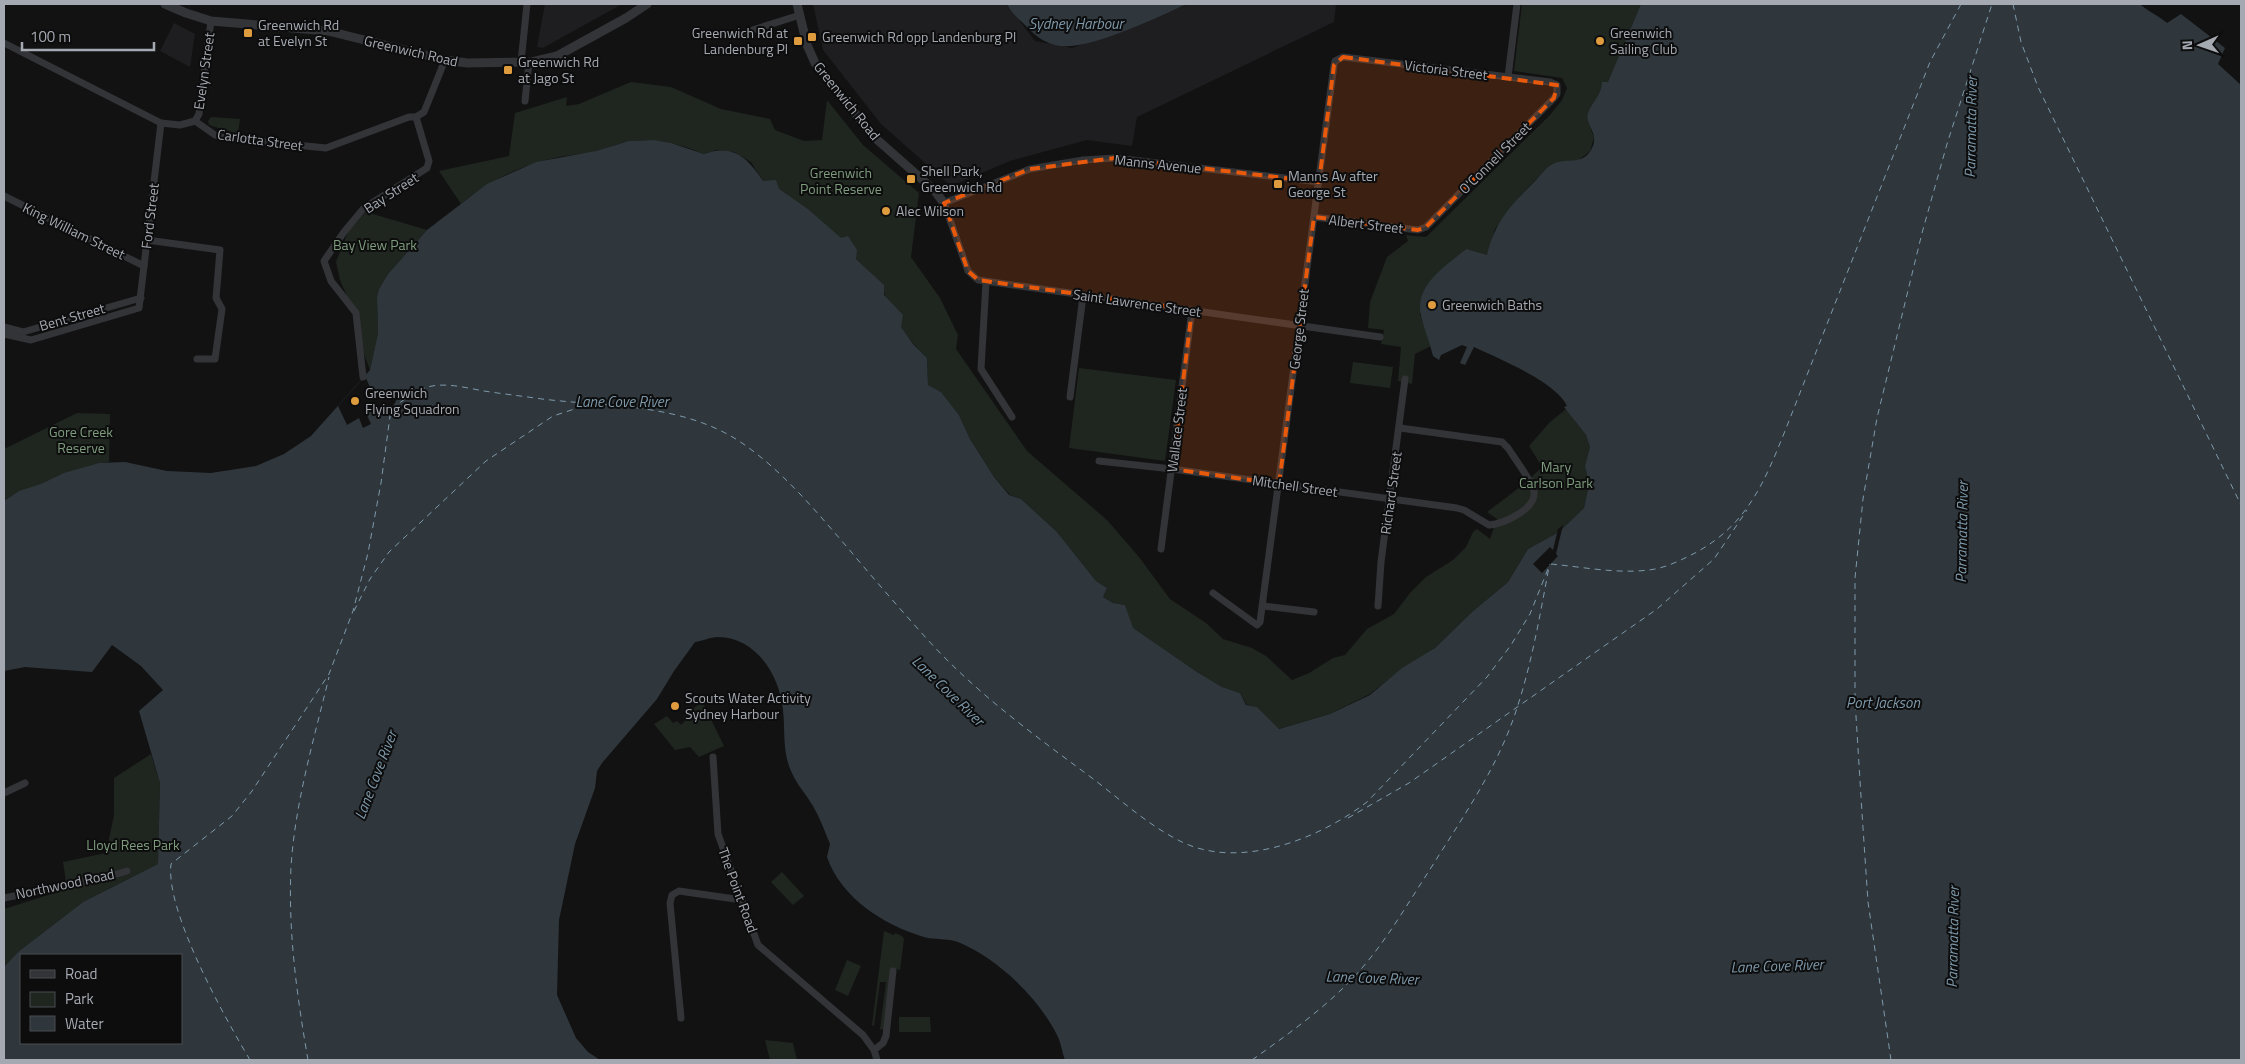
<svg xmlns="http://www.w3.org/2000/svg" width="2245" height="1064" font-family="'Titillium Web',sans-serif">
	<style>
		.built { fill: #1e1e20 }
		.green { fill: #1f251f }
		.water { fill: #2f373c; fill-rule: evenodd }
		.pier { fill: #121213 }
		.lines { fill: none; stroke-linecap: round; stroke-linejoin: round }
		.ferry { stroke: #7e99aa; stroke-width: 1; stroke-dasharray: 6 5; stroke-linecap: butt }
		.minor { stroke: #333438; stroke-width: 7 }
		.tertiary { stroke: #333438; stroke-width: 9 }
		.marked { fill: #e8590c; fill-opacity: 0.2; stroke: #e8590c; stroke-width: 4; stroke-dasharray: 10 6; stroke-linejoin: round }
		.poi-dot { fill: #de9c3e; stroke: #0d0d0e; stroke-width: 2 }
		.labels { text-anchor: middle; stroke-width: 4; stroke-linejoin: round; paint-order: stroke }
		.poi-label { font-size: 14px; fill: #a5aab2; stroke: #0d0d0e; text-anchor: start }
		.street-label { font-size: 14px; fill: #a5aab2; stroke: #0d0d0e }
		.park-label { font-size: 14px; fill: #7e9c7d; stroke: #0d0d0e }
		.water-label { font-size: 15px; font-style: italic; fill: #7e99aa; stroke: #0d0d0e }
	</style>
	<rect width="100%" height="100%" fill="#121213"/>
	<g class="built">
		<path d="M545,4H622L543,48L537,47Z"/>
		<path d="M813,4H1007L1035,41L1072,48L1189,4H1336L1334,22L1137,117L1132,146L1087,140L1010,161L951,186L881,124L823,50Z"/>
		<path d="M174,23L195,34L190,67L160,51Z"/>
	</g>
	<g class="green">
		<path d="M1522,4H1641L1608,83L1588,114V121L1594,138L1590,151L1579,160L1546,169L1520,196L1495,229L1487,256L1465,249L1420,314L1431,346L1415,354L1412,384L1398,381L1401,347L1381,344L1384,330L1368,328L1370,302L1387,257L1408,241L1406,235L1426,237L1550,115L1562,100L1567,88L1562,78L1514,71Z"/>
		<path d="M631,82L671,87L721,109L770,119L775,130L804,141L822,140L827,100L863,145L919,193L911,257L940,298L958,335L956,349L1027,451L1107,520L1139,557L1170,599L1206,623L1223,639L1252,648L1266,656L1292,680L1309,673L1333,658L1345,655L1367,629L1394,614L1410,593L1426,577L1453,560L1466,547L1473,532L1477,529L1490,539L1497,519L1487,512L1524,484L1542,467L1529,446L1550,422L1566,409L1586,435L1590,447L1585,466L1589,484L1584,508L1559,532L1528,549L1508,582L1472,612L1435,648L1402,669L1370,694L1330,714L1278,729L1257,707L1247,705L1240,693L1222,687L1197,672L1132,628L1125,605L1113,603L1103,597L1107,588L1096,581L1057,532L1021,499L1010,495L994,477L970,439L959,415L941,392L928,386L927,358C908,339 886,312 883,285L856,259L848,237L841,239L808,209L763,181L751,162L734,152L716,150L704,154C679,143 650,136 622,143C611,146 601,150 589,153C579,154 569,155 559,157C520,165 492,180 461,204L439,171L509,156L515,113L567,97L566,106L579,104Z"/>
		<path d="M211,117L240,119L238,134L209,125L208,121Z"/>
		<path d="M366,212L427,230L388,274L379,289L377,297L378,333L370,370L361,346L356,317L340,280L336,262L348,232Z"/>
		<path d="M1353,362L1393,367L1390,388L1350,383Z"/>
		<path d="M1079,368L1176,380L1165,461L1069,448Z"/>
		<path d="M77,413L110,414L109,462C84,465 65,474 43,484C28,490 16,492 4,501V449Z"/>
		<path d="M700,697L724,746L699,757L690,747L675,750L654,724L667,716L673,723L677,721L681,725L685,721L683,717L699,704Z"/>
		<path d="M151,754L160,783L158,864L83,902L18,952L4,967V909L67,889L63,862L106,853L114,815V778Z"/>
		<path d="M782,872L804,896L793,905L771,882Z"/>
		<path d="M884,931L894,935L895,933L902,936L904,939L900,970L893,969L884,1030L880,1029L886,982H880L874,1026L872,1025Z"/>
		<path d="M847,960L861,966L848,996L835,990Z"/>
		<path d="M899,1017H930L931,1032H899Z"/>
		<path d="M765,1040L793,1043L797,1060H770Z"/>
	</g>
	<g class="water">
		<path d="M1007,4H1187C1158,17 1090,50 1060,46C1045,44 1034,35 1024,24C1017,18 1011,12 1007,4Z"/>
		<path d="M1641,4H2143L2141,5C2149,12 2159,16 2167,23L2181,14L2225,48L2218,64L2241,85V1060H1065C1062,1052 1061,1042 1057,1035C1038,997 997,958 958,942C947,938 935,940 924,937C884,925 841,898 827,857L830,844C825,832 820,818 813,806C803,789 795,784 788,763C783,746 785,728 783,710C780,676 756,637 718,637C710,637 703,641 695,642L674,671L657,699L602,763L597,771L595,788L575,844L559,920L557,995L576,1038L588,1052L600,1060H4V967L18,952L83,902L158,864L160,783L139,711L163,690L141,666L112,645L92,672L25,667L4,671V501L19,491L41,484L64,473L99,463L125,462L167,471L211,473L256,466L284,454L311,436L370,370L378,333L377,297L379,289L388,274L427,230L487,184L536,162L596,151L629,141L654,140L671,143L704,154C733,144 747,157 763,181L776,180L779,189L808,209L841,238L848,236L857,250L856,259L884,285V295L903,315L901,327L913,344L927,358L928,385L941,392L959,415L970,439L994,477L1009,495L1021,499L1057,532L1096,581L1107,588L1103,597L1113,603L1125,605L1133,628L1197,672L1222,687L1240,693L1246,705L1257,707L1279,729L1330,714L1370,695L1402,668L1435,648L1472,612L1508,582L1528,549L1559,532L1584,508L1589,484L1585,466L1590,447L1586,435L1564,407L1567,406C1557,382 1497,358 1474,347L1465,365L1460,363L1467,347L1462,345L1441,355L1439,360L1433,356C1430,343 1424,329 1421,316C1414,285 1446,266 1466,249L1487,255C1495,222 1510,206 1534,182C1540,176 1546,167 1553,164C1568,157 1581,166 1591,150C1601,133 1584,126 1588,113C1592,102 1602,95 1602,82H1608ZM21,955H181V1043H21Z"/>
	</g>
	<g class="pier">
		<path d="M365,376L369,385L383,399L387,398L392,389L400,394L389,413L376,406L372,411L366,413L371,424L363,428L359,418L347,425L338,406Z"/>
		<path d="M1563,525L1556,554L1558,556L1542,573L1533,564L1550,547L1553,550L1558,529Z"/>
	</g>
	<g class="lines">
		<g class="ferry">
			<path d="M2013,4L2021,42L2038,87L2241,505"/>
			<path d="M1551,564C1583,567 1617,574 1649,570C1666,568 1681,560 1695,553C1747,525 1764,483 1785,431L1930,62L1961,4"/>
			<path d="M354,611L370,579L389,552L486,461L553,416L590,404"/>
			<path d="M1348,818L1409,783L1657,609L1714,559L1747,510"/>
			<path d="M250,1060C225,1018 165,911 171,864L232,816L252,791L329,674L353,611L368,553L381,483L391,409C404,400 417,389 432,386C449,383 467,388 484,391C503,394 522,396 542,399C608,407 680,403 739,441C781,469 814,509 847,547C873,578 900,609 927,639C976,693 1034,735 1092,778C1121,800 1149,826 1182,842C1240,870 1319,839 1367,802L1487,677L1511,645L1530,614L1550,564"/>
			<path d="M308,1060C297,996 288,933 291,867C295,803 314,739 329,677"/>
			<path d="M1252,1060C1291,1032 1331,1004 1362,968C1388,938 1408,903 1429,871C1462,818 1498,768 1517,708C1532,662 1540,615 1549,567"/>
			<path d="M1891,1060L1868,902L1862,813L1855,700V578L1863,499L1877,418L1922,233L1947,144L1992,4"/>
		</g>
		<g class="minor">
			<path d="M740,34L800,15"/>
			<path d="M4,43L161,123L180,125L195,121L215,135L225,138L326,148L409,117H416"/>
			<path d="M521,62L527,4"/>
			<path d="M1508,77L1517,4"/>
			<path d="M525,101L529,62"/>
			<path d="M195,121L199,114L211,21"/>
			<path d="M1319,182L1115,158L1083,160L1030,169L944,203L968,271L978,280L1380,337"/>
			<path d="M4,196L144,266"/>
			<path d="M147,240L220,250L216,298L222,309L215,359H197"/>
			<path d="M986,282L981,369L1012,417"/>
			<path d="M4,327L23,332L141,298"/>
			<path d="M4,334L31,340L139,308L161,123"/>
			<path d="M363,377L356,313L331,281L324,261L344,232L364,208L427,168L429,161L416,117L424,112L445,60"/>
			<path d="M1070,397L1083,296"/>
			<path d="M1099,461L1172,469L1457,508L1464,510L1489,525C1502,524 1536,510 1534,492C1534,484 1513,456 1508,448L1502,442L1400,428"/>
			<path d="M1161,549L1192,310"/>
			<path d="M1213,593L1257,625L1260,622L1334,65L1335,61L1343,57L1550,82L1557,85V94L1554,98L1426,227L1418,230L1314,217"/>
			<path d="M1263,606L1314,612"/>
			<path d="M1378,606L1381,562L1405,379"/>
			<path d="M713,757L718,834L758,945L863,1035L874,1050L877,1060"/>
			<path d="M4,793L25,783"/>
			<path d="M4,898L107,877L127,871"/>
			<path d="M681,1018L670,903L672,895L679,891L742,900"/>
			<path d="M874,1050L883,1043L886,1036L893,971"/>
		</g>
		<g class="tertiary">
			<path d="M165,4L186,13L211,21L328,31L445,60L467,63L532,62L557,56L626,18L647,4"/>
			<path d="M797,4L807,45L815,63L873,136L934,190L944,203"/>
		</g>
	</g>
	<path class="marked" d="M1343,57L1557,85L1554,98L1426,227L1418,230L1314,217L1279,484L1172,469L1192,310L978,280L968,271L944,203L1030,169L1115,158L1319,182L1334,65Z"/>
	<g class="poi-dot">
		<rect x="243" y="28" width="10" height="10" rx="2.5"/>
		<rect x="807" y="32" width="10" height="10" rx="2.5"/>
		<rect x="793" y="36" width="10" height="10" rx="2.5"/>
		<circle cx="1600" cy="41" r="5"/>
		<rect x="503" y="65" width="10" height="10" rx="2.5"/>
		<rect x="906" y="174" width="10" height="10" rx="2.5"/>
		<rect x="1273" y="179" width="10" height="10" rx="2.5"/>
		<circle cx="886" cy="211" r="5"/>
		<circle cx="1432" cy="305" r="5"/>
		<circle cx="355" cy="401" r="5"/>
		<circle cx="675" cy="706" r="5"/>
	</g>
	<g class="labels">
		<g class="poi-label">
			<text x="258" y="30">Greenwich Rd<tspan x="258" dy="16">at Evelyn St</tspan></text>
			<text x="788" y="38" text-anchor="end">Greenwich Rd at<tspan x="788" dy="16">Landenburg Pl</tspan></text>
			<text x="1610" y="38">Greenwich<tspan x="1610" dy="16">Sailing Club</tspan></text>
			<text x="822" y="42">Greenwich Rd opp Landenburg Pl</text>
			<text x="518" y="67">Greenwich Rd<tspan x="518" dy="16">at Jago St</tspan></text>
			<text x="921" y="176">Shell Park,<tspan x="921" dy="16">Greenwich Rd</tspan></text>
			<text x="1288" y="181">Manns Av after<tspan x="1288" dy="16">George St</tspan></text>
			<text x="896" y="216">Alec Wilson</text>
			<text x="1442" y="310">Greenwich Baths</text>
			<text x="365" y="398">Greenwich<tspan x="365" dy="16">Flying Squadron</tspan></text>
			<text x="685" y="703">Scouts Water Activity<tspan x="685" dy="16">Sydney Harbour</tspan></text>
		</g>
		<g class="street-label">
			<text transform="translate(411 51) rotate(13)" y="5">Greenwich Road</text>
			<text transform="translate(1446 70) rotate(7)" y="5">Victoria Street</text>
			<text transform="translate(204 71) rotate(-82)" y="5">Evelyn Street</text>
			<text transform="translate(847 101) rotate(51)" y="5">Greenwich Road</text>
			<text transform="translate(260 140) rotate(8)" y="5">Carlotta Street</text>
			<text transform="translate(1495 158) rotate(-45)" y="5">O'Connell Street</text>
			<text transform="translate(1158 164) rotate(6)" y="5">Manns Avenue</text>
			<text transform="translate(391 193) rotate(-33)" y="5">Bay Street</text>
			<text transform="translate(150 216) rotate(-83)" y="5">Ford Street</text>
			<text transform="translate(1366 224) rotate(7)" y="5">Albert Street</text>
			<text transform="translate(74 231) rotate(26)" y="5">King William Street</text>
			<text transform="translate(1137 303) rotate(8)" y="5">Saint Lawrence Street</text>
			<text transform="translate(72 317) rotate(-16)" y="5">Bent Street</text>
			<text transform="translate(1299 329) rotate(-83)" y="5">George Street</text>
			<text transform="translate(1177 430) rotate(-83)" y="5">Wallace Street</text>
			<text transform="translate(1295 486) rotate(8)" y="5">Mitchell Street</text>
			<text transform="translate(1391 493) rotate(-82)" y="5">Richard Street</text>
			<text transform="translate(65 884) rotate(-12)" y="5">Northwood Road</text>
			<text transform="translate(738 890) rotate(70)" y="5">The Point Road</text>
		</g>
		<g class="park-label">
			<text x="841" y="178">Greenwich<tspan x="841" dy="16">Point Reserve</tspan></text>
			<text x="375" y="250">Bay View Park</text>
			<text x="81" y="437">Gore Creek<tspan x="81" dy="16">Reserve</tspan></text>
			<text x="1556" y="472">Mary<tspan x="1556" dy="16">Carlson Park</tspan></text>
			<text x="133" y="850">Lloyd Rees Park</text>
		</g>
		<g class="water-label">
			<text x="1076" y="29">Sydney Harbour</text>
			<text transform="translate(1971 127) rotate(-89)" y="5">Parramatta River</text>
			<text x="622" y="407">Lane Cove River</text>
			<text transform="translate(1962 532) rotate(-89)" y="5">Parramatta River</text>
			<text transform="translate(948 691) rotate(44)" y="5">Lane Cove River</text>
			<text x="1883" y="708">Port Jackson</text>
			<text transform="translate(376 775) rotate(-69)" y="5">Lane Cove River</text>
			<text transform="translate(1953 937) rotate(-89)" y="5">Parramatta River</text>
			<text transform="translate(1777 966) rotate(-2)" y="5">Lane Cove River</text>
			<text transform="translate(1372 978) rotate(2)" y="5">Lane Cove River</text>
		</g>
	</g>
	<rect width="2245" height="1064" fill="none" stroke="#a5aab2" stroke-width="10"/>
	<rect x="20" y="954" width="162" height="90" fill="#0d0d0e" stroke="#4a4c50"/>
	<rect x="30" y="970" width="25" height="8" fill="#333438" stroke="#4a4c50"/>
	<text x="65" y="979" font-size="15" fill="#a5aab2">Road</text>
	<rect x="30" y="992" width="25" height="15" fill="#1f251f" stroke="#4a4c50"/>
	<text x="65" y="1004" font-size="15" fill="#a5aab2">Park</text>
	<rect x="30" y="1016" width="25" height="15" fill="#2f373c" stroke="#4a4c50"/>
	<text x="65" y="1029" font-size="15" fill="#a5aab2">Water</text>
	<g transform="translate(2200 45) rotate(268)" stroke="#0d0d0e" stroke-width="4" paint-order="stroke">
	<path d="M0-4L9 19L0 12L-9 19Z" fill="#a5aab2"/>
	<text y="-8" font-size="14" font-weight="bold" text-anchor="middle" fill="#a5aab2">N</text>
	</g>
	<path d="M22 42v8h132v-8" fill="none" stroke="#a5aab2" stroke-width="2.5"/>
	<text x="30" y="42" font-size="15" fill="#a5aab2" stroke="#0d0d0e" stroke-width="4" paint-order="stroke">100 m</text>
</svg>
